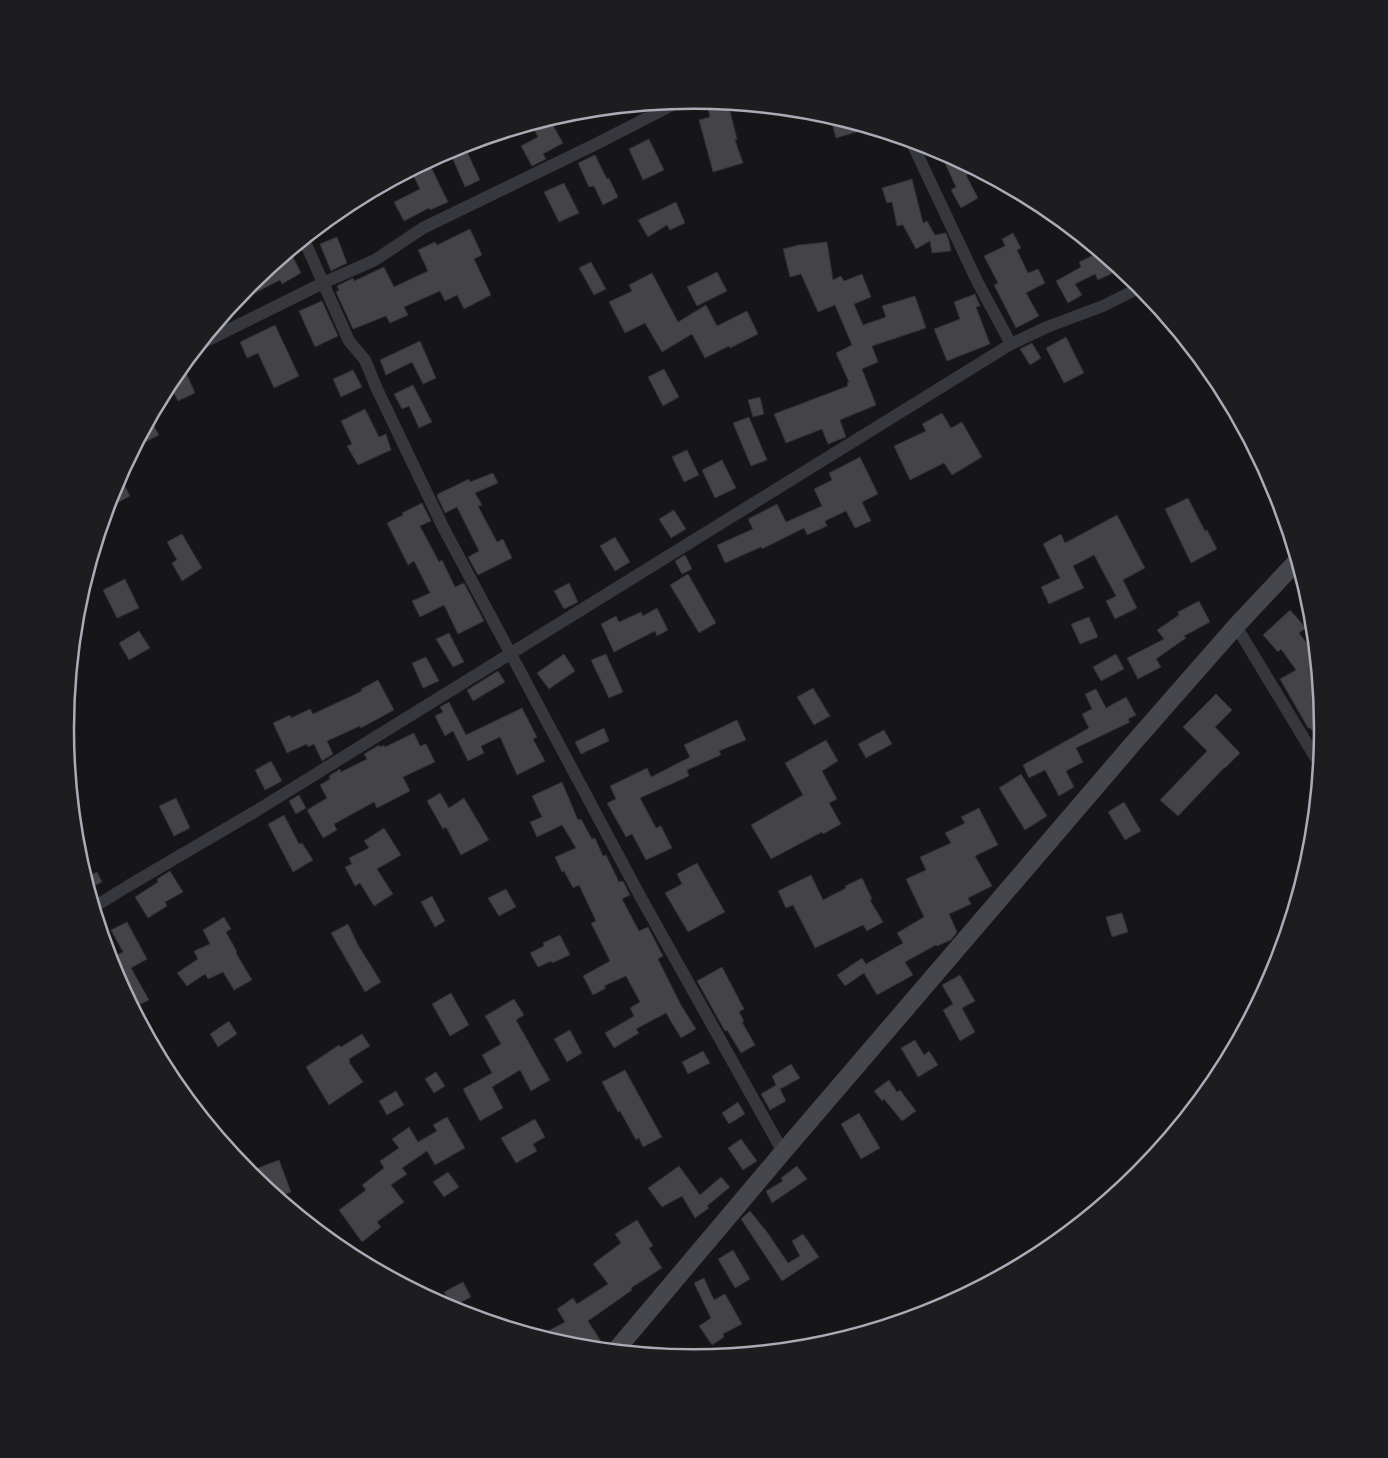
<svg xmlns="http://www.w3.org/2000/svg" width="1388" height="1458" font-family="Roboto,sans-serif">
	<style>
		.building { fill: #434348; stroke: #313034 }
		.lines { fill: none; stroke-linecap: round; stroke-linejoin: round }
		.street { stroke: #37383d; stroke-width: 12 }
		.secondary { stroke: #46474d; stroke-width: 18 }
		.rim { fill: none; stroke: #a9acb7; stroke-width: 2.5 }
	</style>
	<rect width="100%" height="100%" fill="#161618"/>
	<g class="building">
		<path d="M715,102L728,103L737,139L735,140L743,163L713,172L699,120L710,117L707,104Z"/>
		<path d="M830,116L844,120L870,128L836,138Z"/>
		<path d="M551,122L563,143L543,154L546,159L532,166L521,146L538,137L535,131Z"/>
		<path d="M649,139L664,170L643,180L629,149Z"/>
		<path d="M464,145L480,180L465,187L449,150Z"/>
		<path d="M595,155L607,179L609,178L618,197L603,205L594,186L589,187L578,163Z"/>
		<path d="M955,159L976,170L966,175L978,198L961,208L951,190L956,187L945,163Z"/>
		<path d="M429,163L448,202L430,210L429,208L404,221L394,202L420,189L411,171Z"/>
		<path d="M912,179L923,223L927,221L935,235L946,233L949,241L951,251L932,253L930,241L916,249L903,225L897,226L892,202L887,203L882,188Z"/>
		<path d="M564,183L579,213L559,222L544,192Z"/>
		<path d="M676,202L685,223L670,230L667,225L648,237L638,220Z"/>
		<path d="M470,229L482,255L474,259L491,295L464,309L457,295L445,301L440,291L404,307L408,315L390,323L386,316L353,329L336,292L339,290L337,286L353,278L354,281L384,267L394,287L428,271L418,250L435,242L437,245Z"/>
		<path d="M1013,233L1021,248L1017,250L1028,273L1038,269L1045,283L1026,293L1039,316L1016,328L994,285L998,283L984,256L1005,246L1002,239Z"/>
		<path d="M337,237L347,263L331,271L320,244Z"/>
		<path d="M827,242L833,280L841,276L844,281L862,274L871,297L854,304L863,325L886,317L882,306L915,296L926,328L872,346L878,362L862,369L876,405L840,420L846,437L828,444L822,429L786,443L774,414L848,386L847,383L849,382L836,353L852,345L835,305L818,312L801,274L790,277L783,249L798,245Z"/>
		<path d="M290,251L301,273L282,284L280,280L232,305L249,284Z"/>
		<path d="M1100,252L1121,269L1098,280L1095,274L1075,284L1082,295L1068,303L1056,281L1081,267L1079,262Z"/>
		<path d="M591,262L606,289L594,295L579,268Z"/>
		<path d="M717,272L727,291L697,306L687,287Z"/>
		<path d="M652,273L678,322L706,305L717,326L747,311L758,334L730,348L729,346L705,358L692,334L662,352L645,323L625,333L609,302L632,291L629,285Z"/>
		<path d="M975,294L980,306L976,307L990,344L947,361L934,329L960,319L954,302Z"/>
		<path d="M322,301L338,336L315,347L299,311Z"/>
		<path d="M275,325L299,376L274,388L258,353L247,358L240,342Z"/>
		<path d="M1066,337L1084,373L1064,383L1046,348Z"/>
		<path d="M420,341L436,378L423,384L412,362L386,375L380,360Z"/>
		<path d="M1032,343L1041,358L1030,365L1020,349Z"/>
		<path d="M184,368L195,393L178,401L169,384L178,371Z"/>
		<path d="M664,369L679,397L663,406L648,377Z"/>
		<path d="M353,370L362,387L341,397L333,379Z"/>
		<path d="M413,385L432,422L419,428L409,406L402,409L394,394Z"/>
		<path d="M760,397L764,414L753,417L748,400Z"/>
		<path d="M365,409L379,437L386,434L391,450L358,465L347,446L352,444L341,421Z"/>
		<path d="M942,413L951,428L962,422L982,457L952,475L944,463L910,480L894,446L926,431L922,424Z"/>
		<path d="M749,417L767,460L751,466L733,423Z"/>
		<path d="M150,419L159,435L135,447L144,430Z"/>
		<path d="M687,450L699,475L684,482L672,457Z"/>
		<path d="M860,457L878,494L862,502L871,521L855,528L846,511L825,521L827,526L807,535L804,528L762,549L761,547L725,563L717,545L753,529L748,519L777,504L786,522L822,506L814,489L832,480L829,473Z"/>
		<path d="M722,460L736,488L715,498L702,470Z"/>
		<path d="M493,473L498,483L475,493L482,505L478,506L497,542L503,539L512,558L478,575L468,557L479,551L457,507L445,513L437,496L438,494L469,479L470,482Z"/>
		<path d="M122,480L130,496L117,503L112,492L116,483Z"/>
		<path d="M1188,498L1205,531L1207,530L1217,549L1191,563L1165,509Z"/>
		<path d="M422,503L431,521L420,526L439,562L442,560L455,587L464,583L484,621L458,634L444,605L420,617L412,601L430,593L414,561L408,565L387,523L403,515L402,513Z"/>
		<path d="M674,510L686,529L671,538L659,519Z"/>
		<path d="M1117,515L1145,568L1123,580L1137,608L1115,619L1106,601L1116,596L1094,555L1073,566L1084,588L1049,604L1041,587L1060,578L1043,544L1061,534L1065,543Z"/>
		<path d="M182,534L202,568L182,581L172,563L177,560L167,542Z"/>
		<path d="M615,537L630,562L615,571L600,546Z"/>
		<path d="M685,555L692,569L682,574L675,561Z"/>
		<path d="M688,574L716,623L699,633L670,585Z"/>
		<path d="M125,579L139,608L117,618L103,590Z"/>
		<path d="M569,583L578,602L564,609L554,591Z"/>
		<path d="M1199,601L1210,622L1184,636L1186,638L1156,659L1161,667L1138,679L1127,658L1164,639L1157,630L1179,615L1178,612Z"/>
		<path d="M657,608L668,630L657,636L655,631L614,652L601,624L616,616L619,622L641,612L643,616Z"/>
		<path d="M1290,610L1306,628L1299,633L1316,655L1323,729L1322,742L1310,728H1308L1280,679L1296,670L1281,649L1278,652L1263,635Z"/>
		<path d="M1089,617L1098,637L1080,644L1071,624Z"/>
		<path d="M139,631L150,648L129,660L119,643Z"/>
		<path d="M449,633L464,662L453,667L436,639Z"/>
		<path d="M564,654L575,671L549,689L537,673Z"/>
		<path d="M606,654L623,692L609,698L591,660Z"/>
		<path d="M1116,654L1124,669L1101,681L1093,667Z"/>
		<path d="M426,657L439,681L423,688L412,663Z"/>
		<path d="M498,671L505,682L473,701L467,690Z"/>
		<path d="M378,680L394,710L361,728L360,726L327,741L333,754L322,761L314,744L308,747L307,744L287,753L273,723L290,715L291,718L310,709L313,714L362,691L361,689Z"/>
		<path d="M813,688L830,716L814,725L797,697Z"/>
		<path d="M1096,689L1106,708L1126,697L1136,715L1128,719L1130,722L1076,748L1083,762L1066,771L1074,787L1059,796L1045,770L1029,778L1023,765L1089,728L1082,714L1092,709L1085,694Z"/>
		<path d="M1216,694L1232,710L1215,727L1240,753L1225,768H1224L1178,816L1160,800L1207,751L1183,727Z"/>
		<path d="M449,702L466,735L522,708L537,737L533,739L545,761L517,775L500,737L481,746L484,753L468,761L453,731L445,736L435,716L443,712L440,707Z"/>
		<path d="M737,720L746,740L719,751L721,755L687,770L689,776L640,798L656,828L661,826L672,848L646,860L632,834L626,837L607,803L616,799L610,786L647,768L651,777L690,757L684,745Z"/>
		<path d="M604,728L609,741L581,754L575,742Z"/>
		<path d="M884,730L892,744L866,758L858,744Z"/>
		<path d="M414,733L420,746L426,744L435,762L403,777L410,791L377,808L374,802L334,824L337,830L323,838L307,810L327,798L320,785L330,779L329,776L340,769L341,772L367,759L364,754L379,745L380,747L384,745L385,747Z"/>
		<path d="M826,740L838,761L822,771L837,799L829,803L841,824L823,834L822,832L771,859L751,825L803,795L785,763Z"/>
		<path d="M271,761L282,781L265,790L255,770Z"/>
		<path d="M1021,774L1047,816L1025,830L999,788Z"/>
		<path d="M562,782L578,820L581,819L592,839L595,838L603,856L606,855L619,882L623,881L630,895L622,899L639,931L648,927L663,956L658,959L681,1005L696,1029L681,1038L666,1013L636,1029L639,1033L614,1048L605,1033L634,1016L630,1008L640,1002L626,976L604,986L606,988L593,995L583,976L610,961L591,923L596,921L579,885L573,888L564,871L562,872L555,857L576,848L562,825L537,837L530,822L542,817L532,796Z"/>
		<path d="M440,793L449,808L464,798L489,840L461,855L446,827L443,829L427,801Z"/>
		<path d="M299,795L306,808L296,814L289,801Z"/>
		<path d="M176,798L190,828L174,836L159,806Z"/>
		<path d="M1124,802L1141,831L1125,840L1108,812Z"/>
		<path d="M979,808L998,845L975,856L992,886L968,898L971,904L949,914L957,932L951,940L937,946L936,945L905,962L913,975L877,995L864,973L845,986L837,975L862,958L866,964L903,943L897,933L924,917L906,879L926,870L920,857L951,843L945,833L965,823L961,817Z"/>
		<path d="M284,815L299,844L302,843L313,860L293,872L268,824Z"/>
		<path d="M384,828L401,855L377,869L393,894L374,906L360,883L355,886L345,867L352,864L349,858L369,848L364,841Z"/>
		<path d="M697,863L725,912L688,932L665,893L682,884L677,874Z"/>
		<path d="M170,871L183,892L165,902L167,906L148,918L135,897L158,882L157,879Z"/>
		<path d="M97,872L102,882L88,889L85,878Z"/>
		<path d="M811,875L823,900L846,888L845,886L862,878L872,899L870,900L883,922L867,931L863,925L815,948L793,905L786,908L778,891Z"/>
		<path d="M506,889L516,907L499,916L488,898Z"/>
		<path d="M432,896L445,921L435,927L421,902Z"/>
		<path d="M1122,913L1128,932L1112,937L1106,917Z"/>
		<path d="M224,917L231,929L226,932L237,952L236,953L252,980L234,990L223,972L208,979L205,974L187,986L177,973L198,959L194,951L210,944L203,930Z"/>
		<path d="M127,922L147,959L131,968L149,1000L133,1008L120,983L122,982L110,959L123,952L111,930Z"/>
		<path d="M348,924L358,945L381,982L365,992L331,933Z"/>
		<path d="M560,935L570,955L552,963L551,961L538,967L530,953L544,946L543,943Z"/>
		<path d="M722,967L744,1009L739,1012L744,1021L742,1022L755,1045L741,1053L727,1030L725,1031L697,981Z"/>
		<path d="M960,975L975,1001L962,1008L975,1032L960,1041L943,1010L953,1004L942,985Z"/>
		<path d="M451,993L469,1025L450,1036L432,1004Z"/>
		<path d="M514,999L524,1015L516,1020L550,1080L531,1091L520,1070L492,1087L503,1108L480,1121L463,1089L492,1073L482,1055L501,1044L485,1016Z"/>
		<path d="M229,1021L237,1034L218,1047L210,1034Z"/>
		<path d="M570,1030L582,1053L567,1062L554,1039Z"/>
		<path d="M362,1034L370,1046L349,1059L350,1061L349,1062L363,1082L329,1105L306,1067L339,1045L341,1047Z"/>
		<path d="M915,1040L924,1055L929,1051L938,1065L918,1077L901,1048Z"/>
		<path d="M703,1051L710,1063L688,1074L682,1062Z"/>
		<path d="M791,1064L800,1078L780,1089L786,1101L770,1110L761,1094L776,1085L772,1076Z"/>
		<path d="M625,1070L662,1137L643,1147L639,1138L636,1140L620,1111L618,1112L602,1082Z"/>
		<path d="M436,1072L445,1086L434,1093L425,1079Z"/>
		<path d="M889,1080L897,1092L900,1090L916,1111L902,1121L884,1099L882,1101L874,1091Z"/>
		<path d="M396,1091L404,1105L387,1115L379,1101Z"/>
		<path d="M738,1102L745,1114L729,1124L722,1113Z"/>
		<path d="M859,1113L880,1148L861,1159L841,1124Z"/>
		<path d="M447,1117L465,1148L435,1165L427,1151L402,1168L407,1174L391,1185L404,1202L377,1222L381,1227L362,1242L339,1210L366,1190L362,1185L384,1168L380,1161L399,1148L392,1139L409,1127L418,1142L437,1131L433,1125Z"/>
		<path d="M535,1119L545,1137L533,1144L537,1151L516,1163L501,1138Z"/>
		<path d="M741,1139L757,1161L743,1170L728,1148Z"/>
		<path d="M279,1160L291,1192L277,1197L247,1172Z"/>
		<path d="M679,1166L700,1195L721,1177L730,1187L707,1206L709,1208L695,1218L682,1196L662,1207L648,1188Z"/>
		<path d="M797,1166L807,1179L772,1203L766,1191L783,1181L781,1178Z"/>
		<path d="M448,1172L459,1187L444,1197L433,1182Z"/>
		<path d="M750,1211L767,1232L788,1263L800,1256L792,1241L803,1234L819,1257L782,1281L741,1219Z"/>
		<path d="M637,1220L653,1246L649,1248L662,1268L631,1288L632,1290L588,1321L606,1349L571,1346L539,1336L565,1322L557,1309L573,1298L577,1304L608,1284L593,1264L621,1243L615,1234Z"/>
		<path d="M733,1250L750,1279L735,1288L718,1259Z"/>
		<path d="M704,1278L714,1300L725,1294L742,1324L723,1334L724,1337L712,1345L699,1326L711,1318L694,1283Z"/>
		<path d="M463,1282L471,1297L452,1307L444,1292Z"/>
	</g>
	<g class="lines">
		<g class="street">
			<path d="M911,141L978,283L1011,344"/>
			<path d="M304,240L349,341L365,360L377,389L443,527L640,896L783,1152"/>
			<path d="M200,344L323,283L375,260L423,228L596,144L678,102"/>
			<path d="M1236,626L1320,765"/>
			<path d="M94,907L128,886L256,811L1011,344L1047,327L1103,306L1141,287"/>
		</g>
		<path class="secondary" d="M616,1350L783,1152L1136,740L1236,626L1297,561"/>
	</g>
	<path d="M0 0H1388V1458H0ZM74 729a620 620 0 1 1 1240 0a620 620 0 1 1-1240 0Z" fill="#1d1d20" fill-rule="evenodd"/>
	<path class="rim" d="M74 729a620 620 0 1 1 1240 0a620 620 0 1 1-1240 0Z"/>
</svg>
